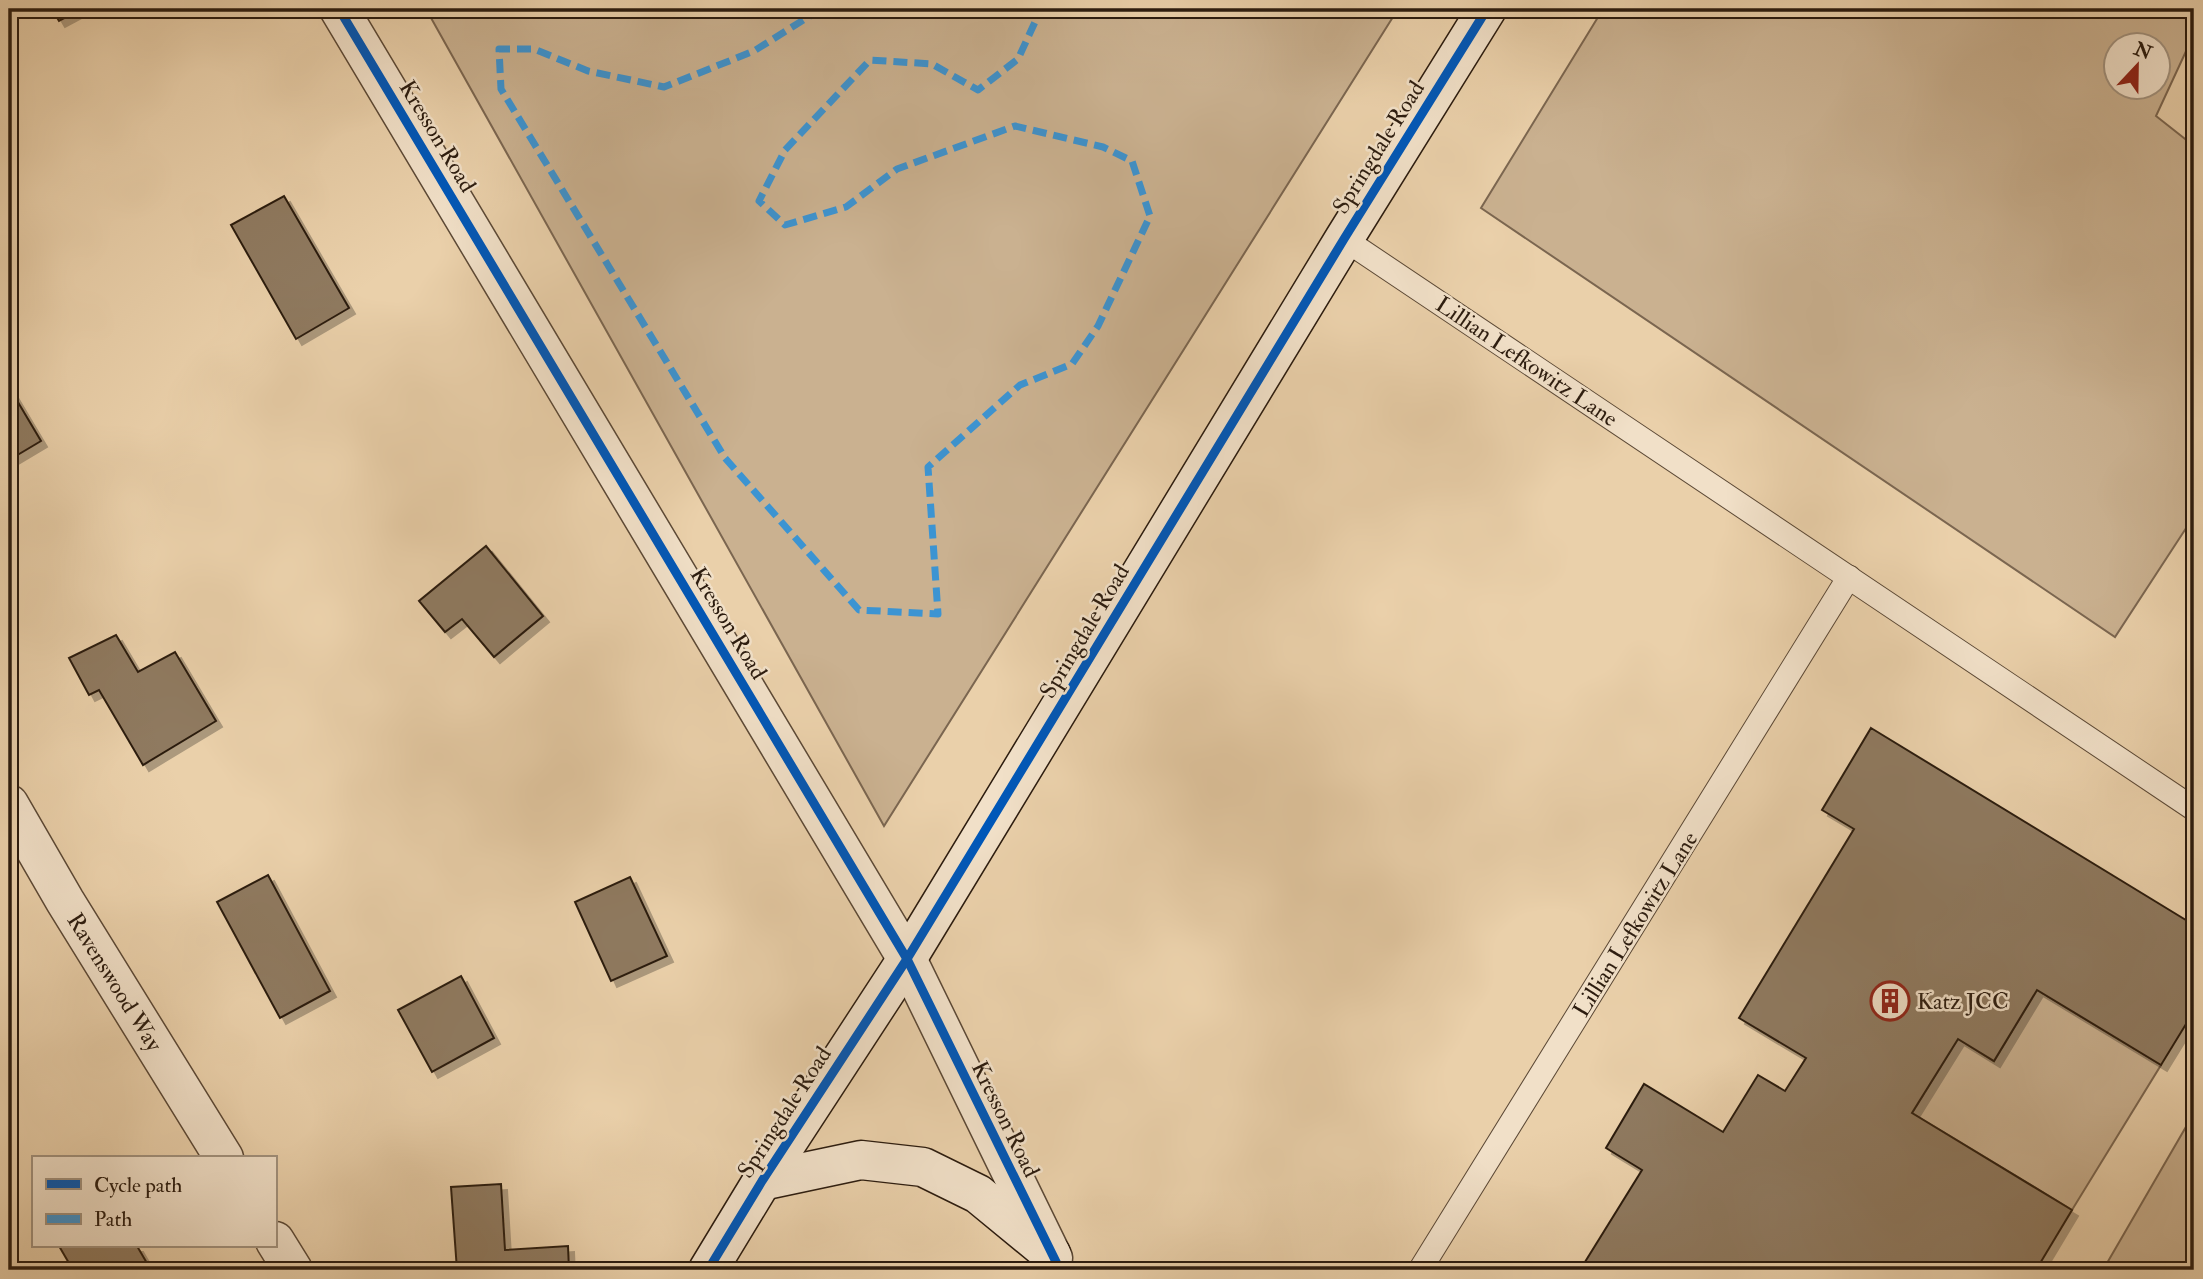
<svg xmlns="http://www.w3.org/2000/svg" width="2203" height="1279" font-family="'IM FELL Double Pica',serif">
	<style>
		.green { fill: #cab190; stroke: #7b6650; stroke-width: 2; fill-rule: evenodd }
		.building { fill: #8f7a60; stroke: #2c1c0f; stroke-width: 2; filter: url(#shadow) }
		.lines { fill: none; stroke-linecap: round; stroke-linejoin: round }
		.service-casing { stroke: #5c4936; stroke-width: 25 }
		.minor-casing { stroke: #5c4936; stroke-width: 41 }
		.tertiary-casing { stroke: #5c4936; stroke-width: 41 }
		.secondary-casing { stroke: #2c1c0f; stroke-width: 41 }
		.service { stroke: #f1e0c8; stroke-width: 23 }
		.minor { stroke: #f1e0c8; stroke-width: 38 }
		.tertiary { stroke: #f1e0c8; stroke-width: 38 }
		.secondary { stroke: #f1e0c8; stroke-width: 38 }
		.quiet { stroke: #3c94d2; stroke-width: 7; stroke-dasharray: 14 7; stroke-linecap: butt }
		.cycleway-casing { stroke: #f1e0c8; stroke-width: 13 }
		.cycleway { stroke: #0057b8; stroke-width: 9 }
		.labels { text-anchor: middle; stroke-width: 5; stroke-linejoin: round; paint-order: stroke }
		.street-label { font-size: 23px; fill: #2c1c0f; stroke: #f1e0c8 }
		.poi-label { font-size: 23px; fill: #2c1c0f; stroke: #f1e0c8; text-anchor: start }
	</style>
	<defs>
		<filter id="shadow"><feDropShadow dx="6" dy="6" stdDeviation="0" flood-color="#0004"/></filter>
	</defs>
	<rect width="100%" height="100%" fill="#ead0aa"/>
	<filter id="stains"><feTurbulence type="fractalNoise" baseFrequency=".00286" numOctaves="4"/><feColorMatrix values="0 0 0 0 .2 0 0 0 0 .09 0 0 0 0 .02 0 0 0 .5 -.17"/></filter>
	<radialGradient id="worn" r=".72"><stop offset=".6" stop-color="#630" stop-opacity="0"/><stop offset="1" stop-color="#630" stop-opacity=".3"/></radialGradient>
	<g class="green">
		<path d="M426,9H1398L884,826Z"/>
		<path d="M1603,9H2189L2194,13V34L2156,116L2194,146V516L2115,637L1481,208ZM2116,46H2158V88H2116Z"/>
		<path d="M2037,990L2161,1065L2072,1210L1912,1113L1958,1039L1994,1061Z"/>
		<path d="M2194,1113V1270H2103Z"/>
	</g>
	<g class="building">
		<path d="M52,9H81L59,21Z"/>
		<path d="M284,196L349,308L296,339L231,225Z"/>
		<path d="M9,387L41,441L9,460Z"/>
		<path d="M486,546L543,616L494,657L462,619L445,632L419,601Z"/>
		<path d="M116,635L138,672L175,652L216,721L143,765L99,690L89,695L69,658Z"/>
		<path d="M1871,728L2194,925V1011L2161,1065L2037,990L1994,1061L1958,1039L1912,1113L2072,1210L2036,1270H1580L1642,1170L1606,1148L1644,1084L1723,1132L1758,1075L1785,1091L1806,1058L1739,1018L1854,829L1822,810Z"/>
		<path d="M268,875L330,991L280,1018L217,902Z"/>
		<path d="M630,877L667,956L611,981L575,902Z"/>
		<path d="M461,976L494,1038L432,1072L398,1010Z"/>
		<path d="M501,1184L505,1250L568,1246L569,1270H457L451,1187Z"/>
		<path d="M59,1246H137L151,1270H73Z"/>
	</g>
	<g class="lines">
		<g class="service-casing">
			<g id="service">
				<path d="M1344,239L2194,809"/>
				<path d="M1420,1270L1849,577"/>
			</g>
		</g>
		<g class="minor-casing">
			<g id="minor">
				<path d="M9,804L65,901L224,1158"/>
				<path d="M275,1241L293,1270"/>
			</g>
		</g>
		<g class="tertiary-casing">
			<path id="tertiary" d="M339,9L907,959L1053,1258"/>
		</g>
		<g class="secondary-casing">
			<g id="secondary">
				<path d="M762,1181L861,1160L923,1167L978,1194L1051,1254"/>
				<path d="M708,1270L762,1181L907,959L1344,239L1487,9"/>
			</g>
		</g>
		<use href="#service" class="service"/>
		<use href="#minor" class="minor"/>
		<use href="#tertiary" class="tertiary"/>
		<use href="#secondary" class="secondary"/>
		<path class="quiet" d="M821,9L754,51L664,87L588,71L534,49H499L501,89L725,458L859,610L938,614L928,467L1020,385L1072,364L1098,326L1150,216L1132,161L1103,147L1015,126L897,169L846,207L785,225L759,201L785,150L870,60L932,64L978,90L1018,59L1041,9"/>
		<g class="cycleway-casing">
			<g id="cycleway">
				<path d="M339,9L907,959L1060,1270"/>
				<path d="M708,1270L762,1181L907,959L1344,239L1487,9"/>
			</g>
		</g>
		<use href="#cycleway" class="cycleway"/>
	</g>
	<defs>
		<g id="building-ring" transform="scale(2.0125)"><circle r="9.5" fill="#f1e0c8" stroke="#8f2418" stroke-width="1.5"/><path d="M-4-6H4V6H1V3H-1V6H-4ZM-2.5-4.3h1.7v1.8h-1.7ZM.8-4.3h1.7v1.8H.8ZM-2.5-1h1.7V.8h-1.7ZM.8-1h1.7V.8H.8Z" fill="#8f2418"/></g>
	</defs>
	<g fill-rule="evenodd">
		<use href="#building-ring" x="1890" y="1001"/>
	</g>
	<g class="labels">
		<g class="street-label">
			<text transform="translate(438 136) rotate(59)" y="8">Kresson Road</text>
			<text transform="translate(1378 147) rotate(-58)" y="8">Springdale Road</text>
			<text transform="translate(1527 361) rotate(34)" y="8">Lillian Lefkowitz Lane</text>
			<text transform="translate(729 623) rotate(59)" y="8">Kresson Road</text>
			<text transform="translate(1084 631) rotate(-59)" y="8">Springdale Road</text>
			<text transform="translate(1635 924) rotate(-58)" y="8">Lillian Lefkowitz Lane</text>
			<text transform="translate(115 982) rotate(58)" y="8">Ravenswood Way</text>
			<text transform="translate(784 1112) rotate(-57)" y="8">Springdale Road</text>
			<text transform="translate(1006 1119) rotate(64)" y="8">Kresson Road</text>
		</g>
		<g class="poi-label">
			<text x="1917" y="1009">Katz JCC</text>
		</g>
	</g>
	<rect width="2203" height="1279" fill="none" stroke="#ead0aa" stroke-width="35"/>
	<rect x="10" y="10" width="2182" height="1258" fill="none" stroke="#2c1c0f" stroke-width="3.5"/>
	<rect x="18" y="18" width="2168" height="1244" fill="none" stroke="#2c1c0f" stroke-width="2"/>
	<rect x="32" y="1156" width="245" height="91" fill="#f1e0c8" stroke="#a2927e" stroke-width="2"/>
	<rect x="46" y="1179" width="35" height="10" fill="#0057b8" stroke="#a2927e" stroke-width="2"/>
	<text x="94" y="1192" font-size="21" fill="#2c1c0f">Cycle path</text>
	<rect x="46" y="1214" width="35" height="10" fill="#3c94d2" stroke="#a2927e" stroke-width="2"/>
	<text x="94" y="1226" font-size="21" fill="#2c1c0f">Path</text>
	<g transform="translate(2137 66) rotate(22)"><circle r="33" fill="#f1e0c8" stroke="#a2927e" stroke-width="2"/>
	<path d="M0-5L12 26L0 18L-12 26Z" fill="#8f2418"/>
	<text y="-10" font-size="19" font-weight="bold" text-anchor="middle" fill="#2c1c0f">N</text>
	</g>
	<rect width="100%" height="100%" filter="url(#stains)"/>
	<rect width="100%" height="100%" fill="url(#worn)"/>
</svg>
